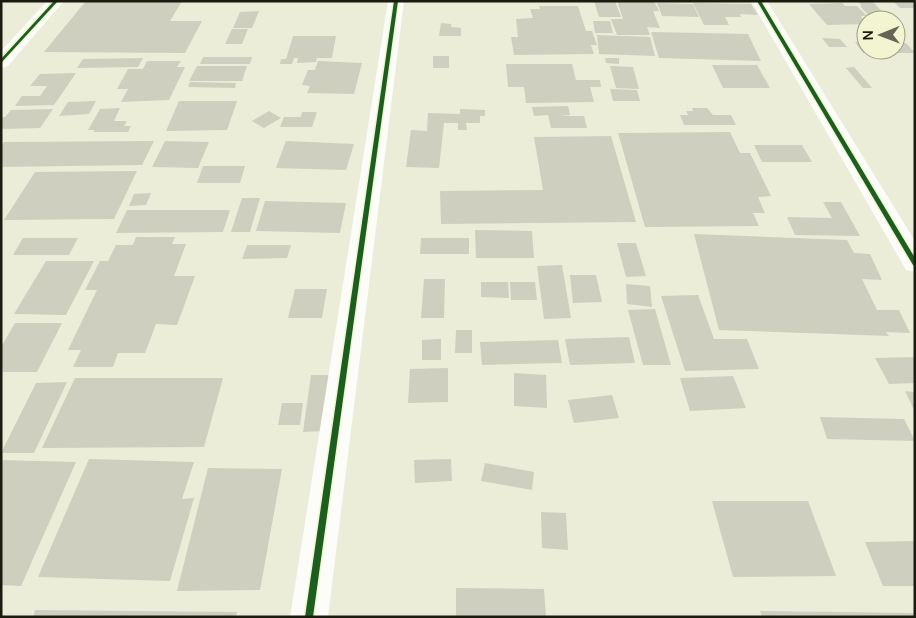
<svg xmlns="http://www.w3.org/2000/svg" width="916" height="618" font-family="Manrope,sans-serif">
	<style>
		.building { fill: #cecfbf }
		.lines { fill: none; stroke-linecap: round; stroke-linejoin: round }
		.minor { fill: #fcfcf9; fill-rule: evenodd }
		.cycleway-casing { stroke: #f2f5d0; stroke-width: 3 }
		.cycleway { fill: #1b5e20; fill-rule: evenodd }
	</style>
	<rect width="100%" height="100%" fill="#ebedd8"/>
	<g class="building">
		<path d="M86,1H182L170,21H202L185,53L44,52Z"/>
		<path d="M594,1H615L621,17H599Z"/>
		<path d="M617,1H654L659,11H653L660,28L647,27L650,35H617L611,19H623Z"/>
		<path d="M858,1H872L886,16H883L887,20H878L874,16H869L860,6H862Z"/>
		<path d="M893,1H915V8H900Z"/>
		<path d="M657,3L693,4L699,17L662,16Z"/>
		<path d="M693,3L751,4L758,15L740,14L741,17H725L729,25H704Z"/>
		<path d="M842,3L845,6H857L867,16H861L866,24L827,25L809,4Z"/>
		<path d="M539,6H578L586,31H592L597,45H591L594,54L514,55L511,37H518L516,19L533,18L530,9H540Z"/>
		<path d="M259,11L252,28H233L240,12Z"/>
		<path d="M593,21H610L613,33H595Z"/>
		<path d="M441,23L451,24V27L461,28V36H439Z"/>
		<path d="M232,29H248L242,44H225Z"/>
		<path d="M651,32L748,34L761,61L659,58Z"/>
		<path d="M597,35L650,37L655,56L599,54Z"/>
		<path d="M293,36H336L332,58H317L316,62L297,63L298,58H294L292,64H280L281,59H286Z"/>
		<path d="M822,38L840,39L847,47H829Z"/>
		<path d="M855,42H866V50H879L881,53H863Z"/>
		<path d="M896,43H906L915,53H898Z"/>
		<rect x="433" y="56" width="16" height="12"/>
		<path d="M203,57H252L250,64H200Z"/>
		<path d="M143,58L138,67L77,68L83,59Z"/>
		<path d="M605,58H619V64L606,63Z"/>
		<path d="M147,61H181L177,67H185L169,100L121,102L128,89H117L128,69H143Z"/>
		<path d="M318,61L362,63L354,94L307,93L310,86L302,85L308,70H315Z"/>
		<path d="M506,64H572L576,80H600L601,87H590L594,102L526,103L524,87H508Z"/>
		<path d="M712,65H757L770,88H723Z"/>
		<path d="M197,66H247L242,81H189Z"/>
		<path d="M610,66L633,67L639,89L616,88Z"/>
		<path d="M854,67L872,88H863L846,68Z"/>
		<path d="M76,73L54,105L15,106L22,96H40L47,86H30L40,74Z"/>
		<path d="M190,82L236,83L235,88L188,87Z"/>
		<path d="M610,89L637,90L640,101H613Z"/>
		<path d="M96,101L89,114L59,116L68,102Z"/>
		<path d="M179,101H237L227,130L166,131Z"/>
		<path d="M568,106L570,115L560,116H584L587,128H551L548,115L534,116L532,107Z"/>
		<path d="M120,108L114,121H127L124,126H131L128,132H93L95,130H88L100,109Z"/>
		<path d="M692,108H707L713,115H731L736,125H684L680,115H688L686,111H693Z"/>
		<path d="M53,109L40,128L1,129V117H5L11,110Z"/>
		<path d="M460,109L485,110V116H480V123H466L467,130H458V123H444L439,168L406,167L411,130L427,131L428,113L460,114Z"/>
		<path d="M269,111L281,118L264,128L252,121Z"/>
		<path d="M302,112H317L312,127H280L284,117H301Z"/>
		<path d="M730,132L740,153H750L771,196L758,197L765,213H753L759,226L645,227L618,133Z"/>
		<path d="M611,136L636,222L441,224L440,191L543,190L534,137Z"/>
		<path d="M154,141L142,165L1,167V146L4,142Z"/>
		<path d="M165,141L209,142L198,168L152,167Z"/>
		<path d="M286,141L354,144L346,170L276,168Z"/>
		<path d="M754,145H802L812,162H762Z"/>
		<path d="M203,166H245L240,183H197Z"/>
		<path d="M137,171L114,219L4,220L35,172Z"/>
		<path d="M151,193L146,205L129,206L134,194Z"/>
		<path d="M242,198H260L250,232H231Z"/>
		<path d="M265,201L346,203L340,233L256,231Z"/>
		<path d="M823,202H841L860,236L795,235L787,217L832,218Z"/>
		<path d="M127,210H230L223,232L116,233Z"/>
		<path d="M475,230L532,231L534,258H476Z"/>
		<path d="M694,234L847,240L854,253L870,254L882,280L862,279L877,310H899L910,333L886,332L889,336L719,330Z"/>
		<path d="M136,237H175L172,244H186L174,276H195L177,325L156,324L145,353H118L113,367H73L81,350H68L97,290H85L100,261H108L116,245H133Z"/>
		<path d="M23,238H78L69,255H13Z"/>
		<path d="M421,238H469V254H420Z"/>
		<path d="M617,243H636L646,276L626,277Z"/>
		<path d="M247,245H291L287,258L242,259Z"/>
		<path d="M46,261H94L66,315L14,314Z"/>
		<path d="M562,265L571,318L544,319L537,266Z"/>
		<path d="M570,275H596L602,302L573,303Z"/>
		<path d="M424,279H445L444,318H421Z"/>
		<path d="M481,282H508L509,298L481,297Z"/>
		<path d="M510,282H535L537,300H511Z"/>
		<path d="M626,284L650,286L652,307L627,304Z"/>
		<path d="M295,289H327L322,318H288Z"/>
		<path d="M698,295L714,339H747L759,369L685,371L661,296Z"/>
		<path d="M655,309L671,365H643L628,310Z"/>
		<path d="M15,323H62L37,372H1V347Z"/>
		<path d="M456,330H472V353H455Z"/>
		<path d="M629,337L635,363L570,365L565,339Z"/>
		<path d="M441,339V360H422V340Z"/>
		<path d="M558,340L562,363L482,365L480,342Z"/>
		<path d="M915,357V383L889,384L875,358Z"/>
		<path d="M448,368V402L408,403L410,369Z"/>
		<path d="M514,373L546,375L547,408L514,406Z"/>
		<path d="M311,375H330L323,431L303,432Z"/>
		<path d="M733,376L746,408L690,411L680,378Z"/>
		<path d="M75,378H223L204,447L42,448Z"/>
		<path d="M67,382L34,453H1L36,383Z"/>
		<path d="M905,391L915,392V412Z"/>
		<path d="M612,395L619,418L574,423L568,400Z"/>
		<path d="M282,403H303L300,425H278Z"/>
		<path d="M820,417L904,419L915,441L827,439Z"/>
		<path d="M89,459L194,462L182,499L194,498L170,581L38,577Z"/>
		<path d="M451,459L452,481L415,483L414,460Z"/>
		<path d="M1,460L76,462L21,586L1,585Z"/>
		<path d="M485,463L534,472L532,490L481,481Z"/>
		<path d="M208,468L282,469L260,590L177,591Z"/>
		<path d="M712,501H808L836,576L733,577Z"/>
		<path d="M541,512L566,513L568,550L542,548Z"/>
		<path d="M915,541V586H883L865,542Z"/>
		<path d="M456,588L544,589L546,617H456Z"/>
		<path d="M35,610L237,612L236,617H33Z"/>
		<path d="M760,611L915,613V617H762Z"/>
	</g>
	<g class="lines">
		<g class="minor">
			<path d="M47,1H64L8,66L1,68V51Z"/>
			<path d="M388,1H404L328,617H290Z"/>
			<path d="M751,1H767L915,241V272L906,270Z"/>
		</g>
		<g class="cycleway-casing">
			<g id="cycleway">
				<path d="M54,1H58L1,63V59Z"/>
				<path d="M394,1H398L313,617H305Z"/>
				<path d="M757,1H761L915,258V265H913Z"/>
			</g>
		</g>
		<use href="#cycleway" class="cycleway"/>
	</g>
	<rect width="916" height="618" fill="none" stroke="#1b1c0f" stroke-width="5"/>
	<g transform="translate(881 35) rotate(269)"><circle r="24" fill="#f2f5d0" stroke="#9c9e83"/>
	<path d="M0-4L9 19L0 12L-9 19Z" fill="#646555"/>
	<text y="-8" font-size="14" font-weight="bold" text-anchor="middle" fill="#1b1c0f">N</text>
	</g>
</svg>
